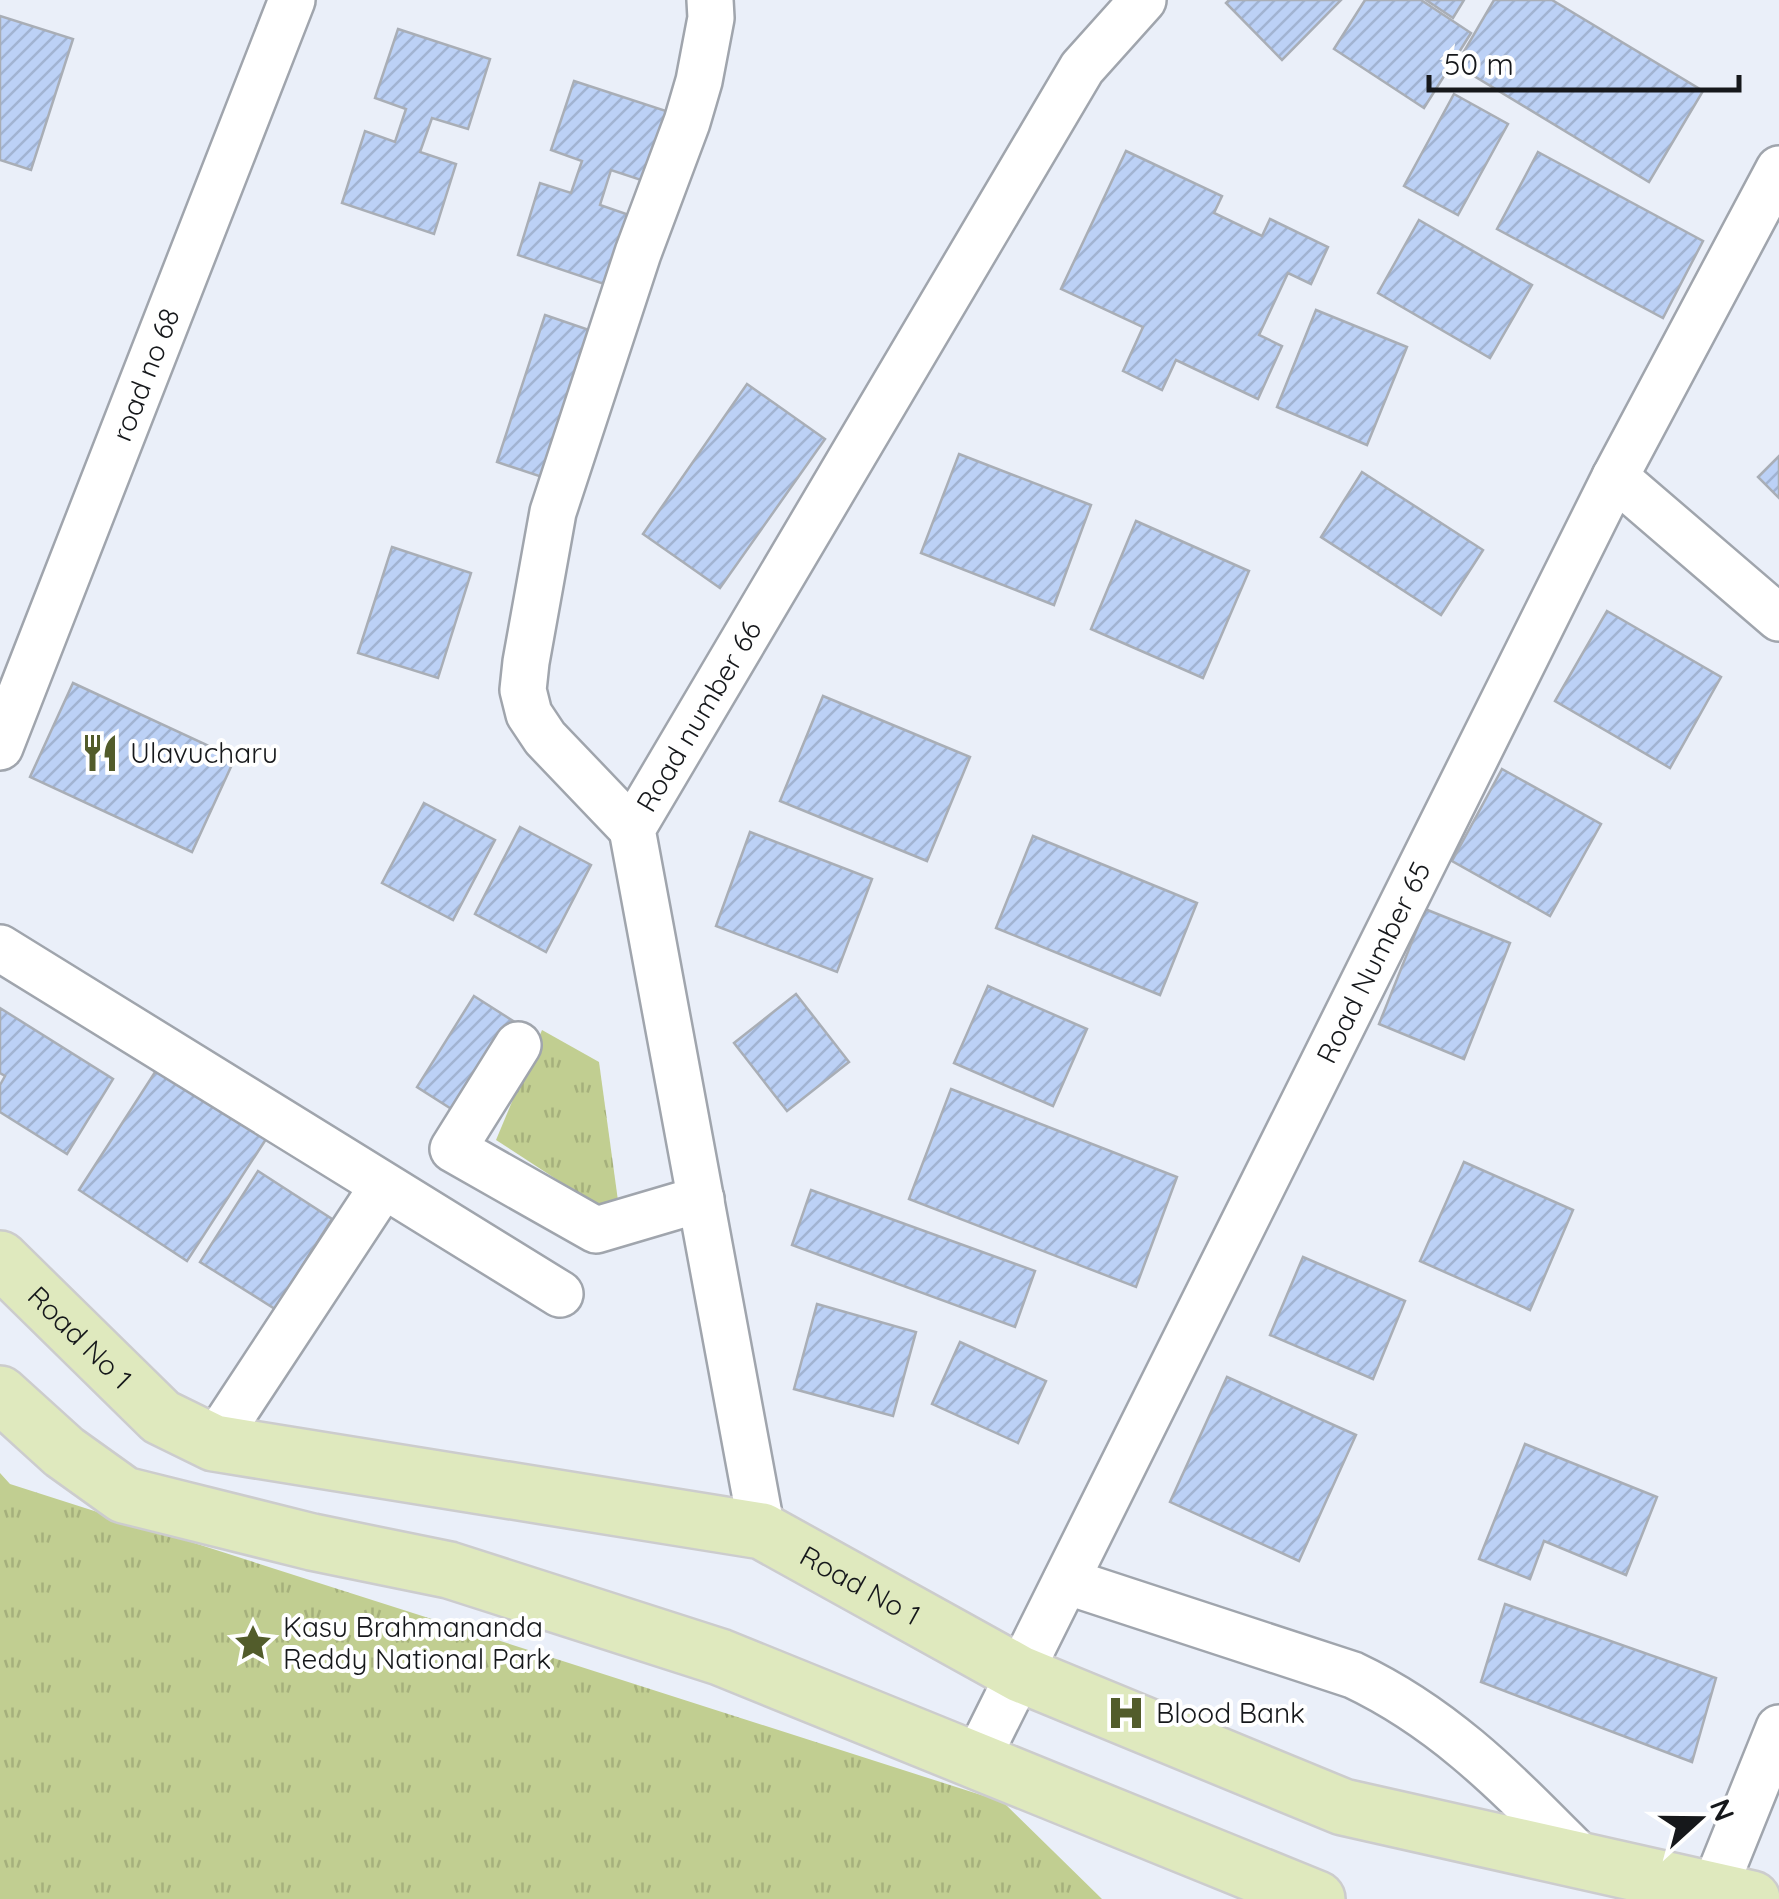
<svg xmlns="http://www.w3.org/2000/svg" width="1779" height="1899" font-family="Quicksand,sans-serif">
	<style>
		.grass { fill: url(#grass-tufts) }
		.building { fill: url(#building-hatch); stroke: #a9aeb6; stroke-width: 2.5 }
		.lines { fill: none; stroke-linecap: round; stroke-linejoin: round }
		.minor-casing { stroke: #a0a5ad; stroke-width: 50 }
		.major-casing { stroke: #cccccd; stroke-width: 60 }
		.minor { stroke: #fff; stroke-width: 45 }
		.major { stroke: #dfe9be; stroke-width: 55 }
		.labels { text-anchor: middle; stroke-width: 8; stroke-linejoin: round; paint-order: stroke }
		.street-label { font-size: 28px; fill: #16181b; stroke: #fff }
		.poi-label { font-size: 28px; fill: #16181b; stroke: #fff; text-anchor: start }
	</style>
	<defs>
		<pattern id="grass-tufts" width="24" height="20" patternUnits="userSpaceOnUse" patternTransform="scale(2.5)"><rect width="24" height="20" fill="#c1ce91"/><path d="M3 7l-1-3M5 7V3M7 7l1-3M15 17l-1-3M17 17v-4M19 17l1-3" fill="none" stroke="#a5b07c"/></pattern>
		<pattern id="building-hatch" width="6" height="6" patternUnits="userSpaceOnUse" patternTransform="scale(2.5)"><rect width="6" height="6" fill="#bcd1f6"/><path d="M-1 1l2-2M0 6l6-6M5 7l2-2" fill="none" stroke="#a1b3d2"/></pattern>
	</defs>
	<rect width="100%" height="100%" fill="#eaeff9"/>
	<g class="grass">
		<path d="M542,1030L599,1062L619,1208L605,1211L496,1140Z"/>
		<path d="M0,1473L10,1484L1003,1802L1102,1899H0Z"/>
	</g>
	<g class="building">
		<path d="M1229,0H1341L1282,60L1226,3Z"/>
		<path d="M1365,0H1421L1471,33L1424,108L1334,49Z"/>
		<path d="M1426,0H1464L1453,18Z"/>
		<path d="M1494,0H1552L1703,91L1649,182L1456,65Z"/>
		<path d="M0,16L73,39L31,170L0,160Z"/>
		<path d="M398,29L490,59L468,129L432,118L420,152L456,164L434,234L342,203L365,131L395,142L406,109L375,98Z"/>
		<path d="M574,81L666,111L644,181L611,170L600,205L632,216L610,286L518,255L540,183L571,193L582,161L551,150Z"/>
		<path d="M1454,94L1508,124L1458,215L1404,186Z"/>
		<path d="M1126,151L1222,196L1214,213L1262,236L1270,219L1328,247L1311,284L1288,273L1259,335L1282,346L1258,399L1176,360L1162,390L1123,371L1143,327L1061,289Z"/>
		<path d="M1538,152L1703,241L1663,318L1497,229Z"/>
		<path d="M1419,220L1532,285L1490,358L1378,293Z"/>
		<path d="M1316,310L1407,347L1367,445L1277,407Z"/>
		<path d="M545,315L595,332L548,479L497,462Z"/>
		<path d="M747,384L825,439L720,588L643,534Z"/>
		<path d="M959,454L1091,505L1054,605L921,553Z"/>
		<path d="M1779,456V498L1758,477Z"/>
		<path d="M1362,472L1483,550L1441,615L1321,537Z"/>
		<path d="M1136,521L1249,571L1203,678L1091,629Z"/>
		<path d="M392,547L471,573L438,678L358,653Z"/>
		<path d="M1607,611L1721,677L1670,768L1555,701Z"/>
		<path d="M73,683L235,758L192,852L30,777Z"/>
		<path d="M823,696L970,757L927,861L780,801Z"/>
		<path d="M1502,769L1601,824L1550,916L1452,861Z"/>
		<path d="M424,803L495,840L453,920L382,883Z"/>
		<path d="M520,827L591,865L546,952L475,914Z"/>
		<path d="M750,832L872,879L837,972L716,926Z"/>
		<path d="M1033,836L1197,903L1160,995L996,928Z"/>
		<path d="M1425,909L1510,943L1464,1059L1379,1024Z"/>
		<path d="M988,986L1087,1029L1053,1106L954,1063Z"/>
		<path d="M796,994L849,1062L787,1111L734,1043Z"/>
		<path d="M474,996L521,1026L464,1117L417,1087Z"/>
		<path d="M0,1008L113,1079L67,1154L0,1112V1085L5,1076L0,1073Z"/>
		<path d="M159,1066L268,1136L187,1261L79,1190Z"/>
		<path d="M951,1089L1177,1177L1136,1287L909,1199Z"/>
		<path d="M1464,1162L1573,1210L1530,1310L1420,1261Z"/>
		<path d="M258,1171L332,1219L275,1309L200,1262Z"/>
		<path d="M811,1190L1035,1271L1015,1327L792,1245Z"/>
		<path d="M1303,1257L1405,1301L1373,1379L1270,1335Z"/>
		<path d="M817,1304L916,1332L893,1416L794,1389Z"/>
		<path d="M960,1342L1046,1381L1018,1443L932,1404Z"/>
		<path d="M1227,1377L1356,1435L1299,1561L1170,1502Z"/>
		<path d="M1525,1444L1657,1497L1626,1575L1544,1541L1530,1579L1479,1559Z"/>
		<path d="M1505,1604L1716,1678L1692,1762L1481,1682Z"/>
	</g>
	<g class="lines">
		<g class="minor-casing">
			<g id="minor">
				<path d="M1615,477L1779,618"/>
				<path id="s1" d="M0,747L292,0"/>
				<path d="M632,829L545,738L529,714L523,690L526,662L553,512L638,253L687,122L699,81L711,18L710,0"/>
				<path d="M0,948L560,1294"/>
				<path d="M518,1045L453,1149L596,1230L701,1199"/>
				<path d="M214,1443L383,1186"/>
				<path id="s2" d="M762,1531L632,829L1082,68L1143,0"/>
				<path d="M1066,1581L1353,1675C1448,1720 1510,1787 1583,1860"/>
				<path id="s3" d="M976,1761L1615,477L1779,169"/>
				<path d="M1714,1889L1779,1728"/>
			</g>
		</g>
		<g class="major-casing">
			<g id="major">
				<path id="s4" d="M0,1259L161,1417L214,1443L762,1531L1020,1674L1343,1807L1752,1899"/>
				<path d="M0,1394L64,1452L124,1495L312,1542L449,1570L720,1657L1317,1899"/>
			</g>
		</g>
		<use href="#minor" class="minor"/>
		<use href="#major" class="major"/>
	</g>
	<defs>
		<g id="restaurant-bare" transform="scale(3)"><path d="M-5-6h1v4h1v-4h1v4h1v-4h1v5L-1.5 .5V6h-2V.5L-5-1ZM5-6V6H3V1.5H1.5Q1.5-4 5-6Z" fill="#525c2b" stroke="#fff" stroke-width="2.5" paint-order="stroke"/></g>
		<g id="sight-bare" transform="scale(3)"><path d="M0-6L1.8-2.2L6-1.7L2.9 1.2L3.7 5.4L0 3.3L-3.7 5.4L-2.9 1.2L-6-1.7L-1.8-2.2Z" fill="#525c2b" stroke="#fff" stroke-width="2.5" paint-order="stroke"/></g>
		<g id="hospital-bare" transform="scale(3)"><path d="M-5-5h3v3.5h4V-5h3V5h-3V1.5h-4V5h-3Z" fill="#525c2b" stroke="#fff" stroke-width="2.5" paint-order="stroke"/></g>
	</defs>
	<g fill-rule="evenodd">
		<use href="#restaurant-bare" x="100" y="753"/>
		<use href="#sight-bare" x="253" y="1643"/>
		<use href="#hospital-bare" x="1126" y="1713"/>
	</g>
	<g class="labels">
		<g class="street-label">
			<text dy="10" stroke="none"><textPath href="#s1" startOffset="400">road no 68</textPath></text>
			<text dy="10" stroke="none"><textPath href="#s2" startOffset="845">Road number 66</textPath></text>
			<text dy="10" stroke="none"><textPath href="#s3" startOffset="892">Road Number 65</textPath></text>
			<text dy="10" stroke="none"><textPath href="#s4" startOffset="112">Road No 1</textPath></text>
			<text dy="10" stroke="none"><textPath href="#s4" startOffset="952">Road No 1</textPath></text>
		</g>
		<g class="poi-label">
			<text x="130" y="763">Ulavucharu</text>
			<text x="283" y="1637">Kasu Brahmananda<tspan x="283" dy="32">Reddy National Park</tspan></text>
			<text x="1156" y="1723">Blood Bank</text>
		</g>
	</g>
	<g transform="translate(1699 1819) rotate(69)" stroke="#ffffff" stroke-width="8" paint-order="stroke">
	<path d="M0-8L18 38L0 25L-18 38Z" fill="#16181b"/>
	<text y="-15" font-size="28" font-weight="bold" text-anchor="middle" fill="#16181b">N</text>
	</g>
	<path d="M1429 75v15h310v-15" fill="none" stroke="#16181b" stroke-width="5"/>
	<text x="1444" y="75" font-size="30" fill="#16181b" stroke="#ffffff" stroke-width="8" paint-order="stroke">50 m</text>
</svg>
